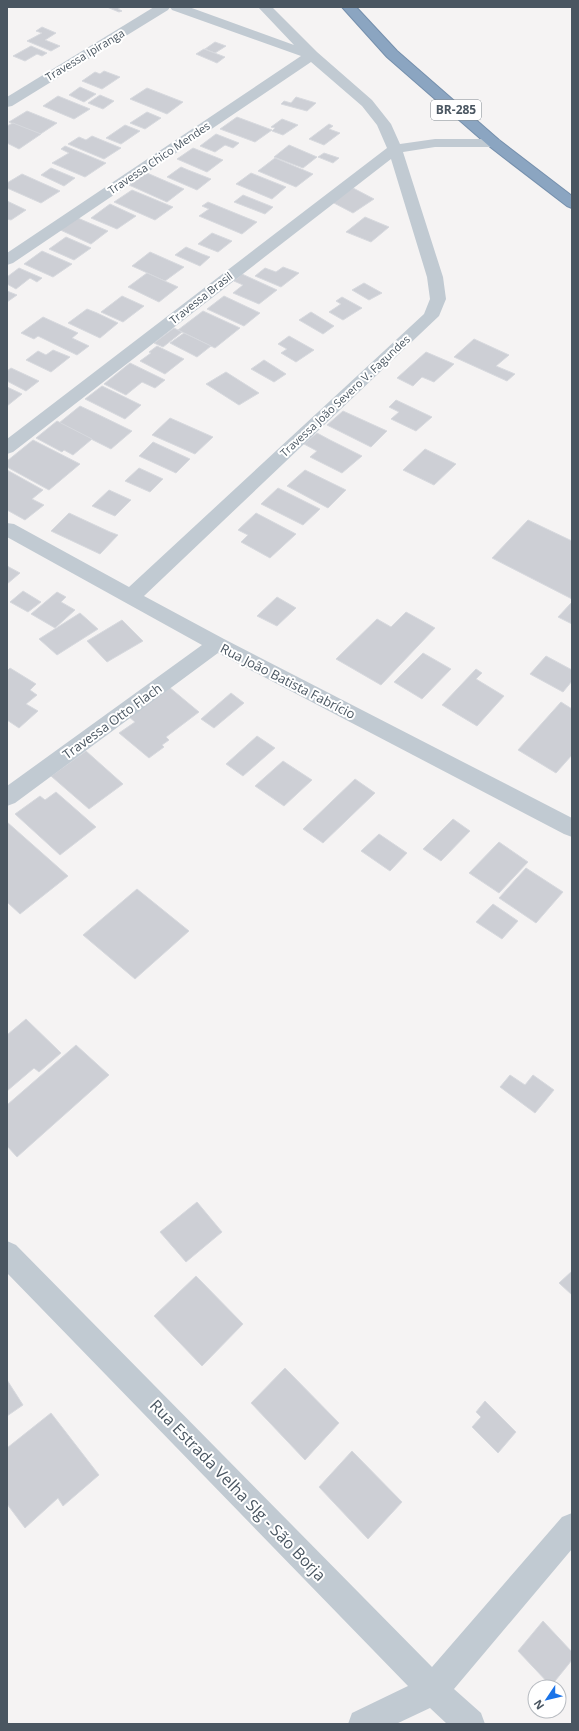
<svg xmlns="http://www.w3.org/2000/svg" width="579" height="1731" font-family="'Open Sans',sans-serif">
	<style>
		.building { fill: #cdcfd5; stroke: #d7d9de }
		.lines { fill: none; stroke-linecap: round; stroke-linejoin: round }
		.highway-casing { stroke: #7690ad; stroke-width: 2 }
		.minor { fill: #c1cad2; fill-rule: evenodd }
		.highway { fill: #8ba5c1; fill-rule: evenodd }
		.labels { text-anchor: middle; stroke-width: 4; stroke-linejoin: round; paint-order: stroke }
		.far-street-label { font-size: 11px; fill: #4a5661; stroke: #fff }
		.shield { fill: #fff; stroke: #808990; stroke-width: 1 }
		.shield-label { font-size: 12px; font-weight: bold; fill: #4a5661 }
		.street-label { font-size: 13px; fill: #4a5661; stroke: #fff }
		.near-street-label { font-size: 16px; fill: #4a5661; stroke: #fff }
	</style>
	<rect width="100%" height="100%" fill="#f5f3f3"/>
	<g class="building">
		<path d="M107,7H121L118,9L122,11L119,12Z"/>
		<path d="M42,27L56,33L45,40L60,46L51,51L27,41L42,33L36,31Z"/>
		<path d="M215,42L226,46L215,53L205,49Z"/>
		<path d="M31,46L47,53L42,56L37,54L25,61L13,56Z"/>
		<path d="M204,49L225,57L217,63L196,54Z"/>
		<path d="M104,71L120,77L102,89L82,81L95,72L100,74Z"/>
		<path d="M80,87L96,94L84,102L69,95Z"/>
		<path d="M147,88L183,102L167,114L130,99Z"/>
		<path d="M100,95L114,101L103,109L88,103Z"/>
		<path d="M58,96L90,109L74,119L43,106Z"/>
		<path d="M296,97L316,103L307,111L281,104L284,101L291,103Z"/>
		<path d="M27,111L57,123L39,135L9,122Z"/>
		<path d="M147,112L161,118L145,129L130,123Z"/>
		<path d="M237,117L272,130L255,142L220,129Z"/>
		<path d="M282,119L298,125L283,135L272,131L275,128L271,127Z"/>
		<path d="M13,123L41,134L19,149L7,143V126Z"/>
		<path d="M329,124L333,126L329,129L340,133L324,145L309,139Z"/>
		<path d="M125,125L140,131L121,144L106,138Z"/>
		<path d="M216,134L239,143L233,148L225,145L215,152L200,146Z"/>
		<path d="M92,136L121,148L104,159L68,144L79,137L86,140Z"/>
		<path d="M289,145L317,157L303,168L274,157Z"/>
		<path d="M65,146L106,163L85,177L52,163L69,153L61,149Z"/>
		<path d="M193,148L223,160L207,172L177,159Z"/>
		<path d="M324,153L339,158L333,163L318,157Z"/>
		<path d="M275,158L313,174L296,187L258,171Z"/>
		<path d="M181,167L188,170L211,179L197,190L167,177Z"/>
		<path d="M51,168L75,178L64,186L41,175Z"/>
		<path d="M147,173L184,189L167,202L129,185Z"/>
		<path d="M251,173L286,187L272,199L236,184Z"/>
		<path d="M22,174L60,191L41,203L7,188V183Z"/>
		<path d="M353,188L374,199L353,213L332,202Z"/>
		<path d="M132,190L173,207L155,220L114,202Z"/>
		<path d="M243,195L273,207L265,214L234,202Z"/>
		<path d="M7,201L26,210L11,220L7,219Z"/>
		<path d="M208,202L257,222L242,234L199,216L209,209L202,206Z"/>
		<path d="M110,204L136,216L117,229L91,218Z"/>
		<path d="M73,216L108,231L91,244L56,228Z"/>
		<path d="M365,217L389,227L371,242L346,232Z"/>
		<path d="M212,233L232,241L218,252L198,244Z"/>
		<path d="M66,237L82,244L91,248L74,260L49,249Z"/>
		<path d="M186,247L202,254L210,257L200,266L175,255Z"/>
		<path d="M42,251L72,264L53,277L24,264Z"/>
		<path d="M150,252L184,267L165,281L132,266Z"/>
		<path d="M283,267L299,273L281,287L255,276L265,268L276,272Z"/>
		<path d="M19,268L42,278L37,282L30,278L16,289L7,284V277Z"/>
		<path d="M147,273L178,287L159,302L128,287Z"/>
		<path d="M242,274L277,290L259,304L233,293L243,285L234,281Z"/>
		<path d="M364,283L382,293L369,300L352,290Z"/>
		<path d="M7,291L17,295L7,302Z"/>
		<path d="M122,296L144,306L123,322L101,312Z"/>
		<path d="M224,296L260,313L244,326L207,309Z"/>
		<path d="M342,297L362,308L343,320L329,312L341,304L336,301Z"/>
		<path d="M87,309L97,313L118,323L100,338L68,323Z"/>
		<path d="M203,311L240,328L215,348L178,330Z"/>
		<path d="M311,312L334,326L323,334L299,320Z"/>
		<path d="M43,317L78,333L72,338L89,346L77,355L38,336L34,339L21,333Z"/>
		<path d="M174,328L182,332L163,347L154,343Z"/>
		<path d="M184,333L211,346L197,357L170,343Z"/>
		<path d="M289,336L314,350L296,362L281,353L287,349L278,344Z"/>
		<path d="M474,339L509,355L496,366L515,374L507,381L454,357Z"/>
		<path d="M157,346L184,359L165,374L140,361L151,353L149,352Z"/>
		<path d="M53,350L70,357L51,372L26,360L38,351L46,355Z"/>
		<path d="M426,352L454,364L434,382L422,377L413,386L397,378Z"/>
		<path d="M264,360L286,374L274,382L251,369Z"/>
		<path d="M130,363L165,380L155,388L142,382L126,395L104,384Z"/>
		<path d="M11,368L39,381L26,391L7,381V371Z"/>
		<path d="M226,372L259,393L239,405L206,384Z"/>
		<path d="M102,386L141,405L125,419L85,399Z"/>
		<path d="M7,387L22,394L7,406Z"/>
		<path d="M396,400L432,417L416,431L391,419L399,412L389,407Z"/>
		<path d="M80,406L95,413L132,431L111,449L59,423Z"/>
		<path d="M343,411L387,431L371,447L327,425Z"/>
		<path d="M170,418L213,437L195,454L152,435Z"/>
		<path d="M57,421L92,439L73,455L64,450L62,452L36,438Z"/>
		<path d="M317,433L330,440L362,456L342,473L310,457L317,451L304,444Z"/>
		<path d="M33,440L80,464L49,490L7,467V461Z"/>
		<path d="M153,442L190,459L176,473L139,456Z"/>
		<path d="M425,449L456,464L434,485L403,470Z"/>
		<path d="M139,468L163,479L150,492L125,481Z"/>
		<path d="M7,470L43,490L32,499L44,505L25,520L7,510Z"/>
		<path d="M305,470L346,490L328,508L287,486Z"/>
		<path d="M278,488L320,509L303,525L261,504Z"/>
		<path d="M109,490L131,500L115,516L92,506Z"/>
		<path d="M69,513L110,532L118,535L100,554L51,531Z"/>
		<path d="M256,513L296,534L270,558L241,542L248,535L238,530Z"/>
		<path d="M528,520L572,541V599L492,558Z"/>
		<path d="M7,566L20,573L7,584Z"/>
		<path d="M23,591L41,602L28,612L10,602Z"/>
		<path d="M57,592L66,597L61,602L75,610L55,628L31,614Z"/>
		<path d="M277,597L296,608L277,626L257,616Z"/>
		<path d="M572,602V624L558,617Z"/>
		<path d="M406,612L435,628L381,685L336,659L377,619L391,627Z"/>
		<path d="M80,613L98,629L57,655L39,639Z"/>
		<path d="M122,620L143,641L107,662L87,641Z"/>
		<path d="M423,653L451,669L422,699L394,682Z"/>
		<path d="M546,656L572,670V681L563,692L530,674Z"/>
		<path d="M10,668L36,684L30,690L37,695L26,704L38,711L19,728L7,720V671Z"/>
		<path d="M476,669L482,673L476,679L504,696L477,726L442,705Z"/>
		<path d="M169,687L199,712L166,737L169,740L162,745L164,747L149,758L119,733L135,722L128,716Z"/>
		<path d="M231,693L244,703L214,728L201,719Z"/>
		<path d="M561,702L572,709V755L556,773L518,750Z"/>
		<path d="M257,736L275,748L243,776L226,764Z"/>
		<path d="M86,751L123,784L89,809L51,776Z"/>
		<path d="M283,761L312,780L284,806L255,786Z"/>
		<path d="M355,779L375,793L323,843L303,829Z"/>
		<path d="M56,792L96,827L60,855L15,814L40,796L45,800Z"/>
		<path d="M453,819L470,831L441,861L423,849Z"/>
		<path d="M7,822L68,876L20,914L7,902Z"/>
		<path d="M379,834L407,853L390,871L361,851Z"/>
		<path d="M499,842L528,862L499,893L469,873Z"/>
		<path d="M526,868L563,892L536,923L499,898Z"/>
		<path d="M137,889L189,931L135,979L83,935Z"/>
		<path d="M493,904L518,921L502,939L476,922Z"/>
		<path d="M26,1019L61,1053L39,1072L34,1068L7,1091V1035Z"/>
		<path d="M76,1045L109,1075L17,1157L7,1146V1105Z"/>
		<path d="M510,1075L525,1085L533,1075L554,1090L535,1113L500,1087Z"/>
		<path d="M197,1202L222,1232L186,1262L160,1232Z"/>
		<path d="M572,1271V1295L559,1283Z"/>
		<path d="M196,1276L243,1324L202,1366L154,1316Z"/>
		<path d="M285,1368L339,1423L305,1460L251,1403Z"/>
		<path d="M7,1380L23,1405L7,1416Z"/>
		<path d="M485,1401L516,1432L498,1453L472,1427L481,1417L476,1412Z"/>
		<path d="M51,1413L99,1475L63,1506L58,1498L25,1528L7,1504V1448Z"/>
		<path d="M352,1451L402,1502L368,1539L319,1487Z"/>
		<path d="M543,1621L572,1652V1660L551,1686L518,1651Z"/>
	</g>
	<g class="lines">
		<g class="highway-casing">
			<path id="highway" d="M342,7H356L397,51L499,140L572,196V208L567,206L489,146L387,57Z"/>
		</g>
		<g class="minor">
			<path d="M154,7H170L168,10L12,106L7,107V97Z"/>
			<path d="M170,7H189L294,45L258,7H272L317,52L372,100L391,124L400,144L435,139H494L499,140L501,143L499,146L494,147H435L403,152L443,277L446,299L439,316L144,596L224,639L572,818V837L564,834L218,653L15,803L7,806V786L202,645L7,537V523L14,524L129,587L424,314L430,299L427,277L391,159L13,452L7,454V439L387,148L377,125L362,106L311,62L13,263L7,265V253L301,56L172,10Z"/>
			<path d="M7,1241L16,1245L432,1667L562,1517L572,1513V1549L454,1689L481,1713L485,1724H447L430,1708L396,1724H348L352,1713L408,1686L7,1273Z"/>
		</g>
		<use href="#highway" class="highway"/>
	</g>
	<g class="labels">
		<g class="far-street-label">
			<text transform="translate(85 55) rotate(-31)" y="4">Travessa Ipiranga</text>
			<text transform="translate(159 158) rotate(-34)" y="4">Travessa Chico Mendes</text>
			<text transform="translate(201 298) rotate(-38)" y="4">Travessa Brasil</text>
			<text transform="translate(345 396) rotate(-43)" y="4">Travessa João Severo V. Fagundes</text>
		</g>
		<rect class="shield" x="431" y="100" width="50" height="20" rx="3"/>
		<g class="shield-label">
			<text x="456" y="114">BR-285</text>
		</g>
		<g class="street-label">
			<text transform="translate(288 681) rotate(27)" y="5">Rua João Batista Fabrício</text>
			<text transform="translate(112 721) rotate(-36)" y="5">Travessa Otto Flach</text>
		</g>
		<g class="near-street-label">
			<text transform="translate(238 1490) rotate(46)" y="6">Rua Estrada Velha Slg - São Borja</text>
		</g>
	</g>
	<rect width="579" height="1731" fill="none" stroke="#4a5661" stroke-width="16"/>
	<g transform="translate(547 1699) rotate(235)"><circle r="19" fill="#ffffff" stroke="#b7bbc0"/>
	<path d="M0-3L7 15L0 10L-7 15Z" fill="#1a73e8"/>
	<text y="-6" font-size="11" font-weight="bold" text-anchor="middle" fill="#4a5661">N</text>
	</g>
</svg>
